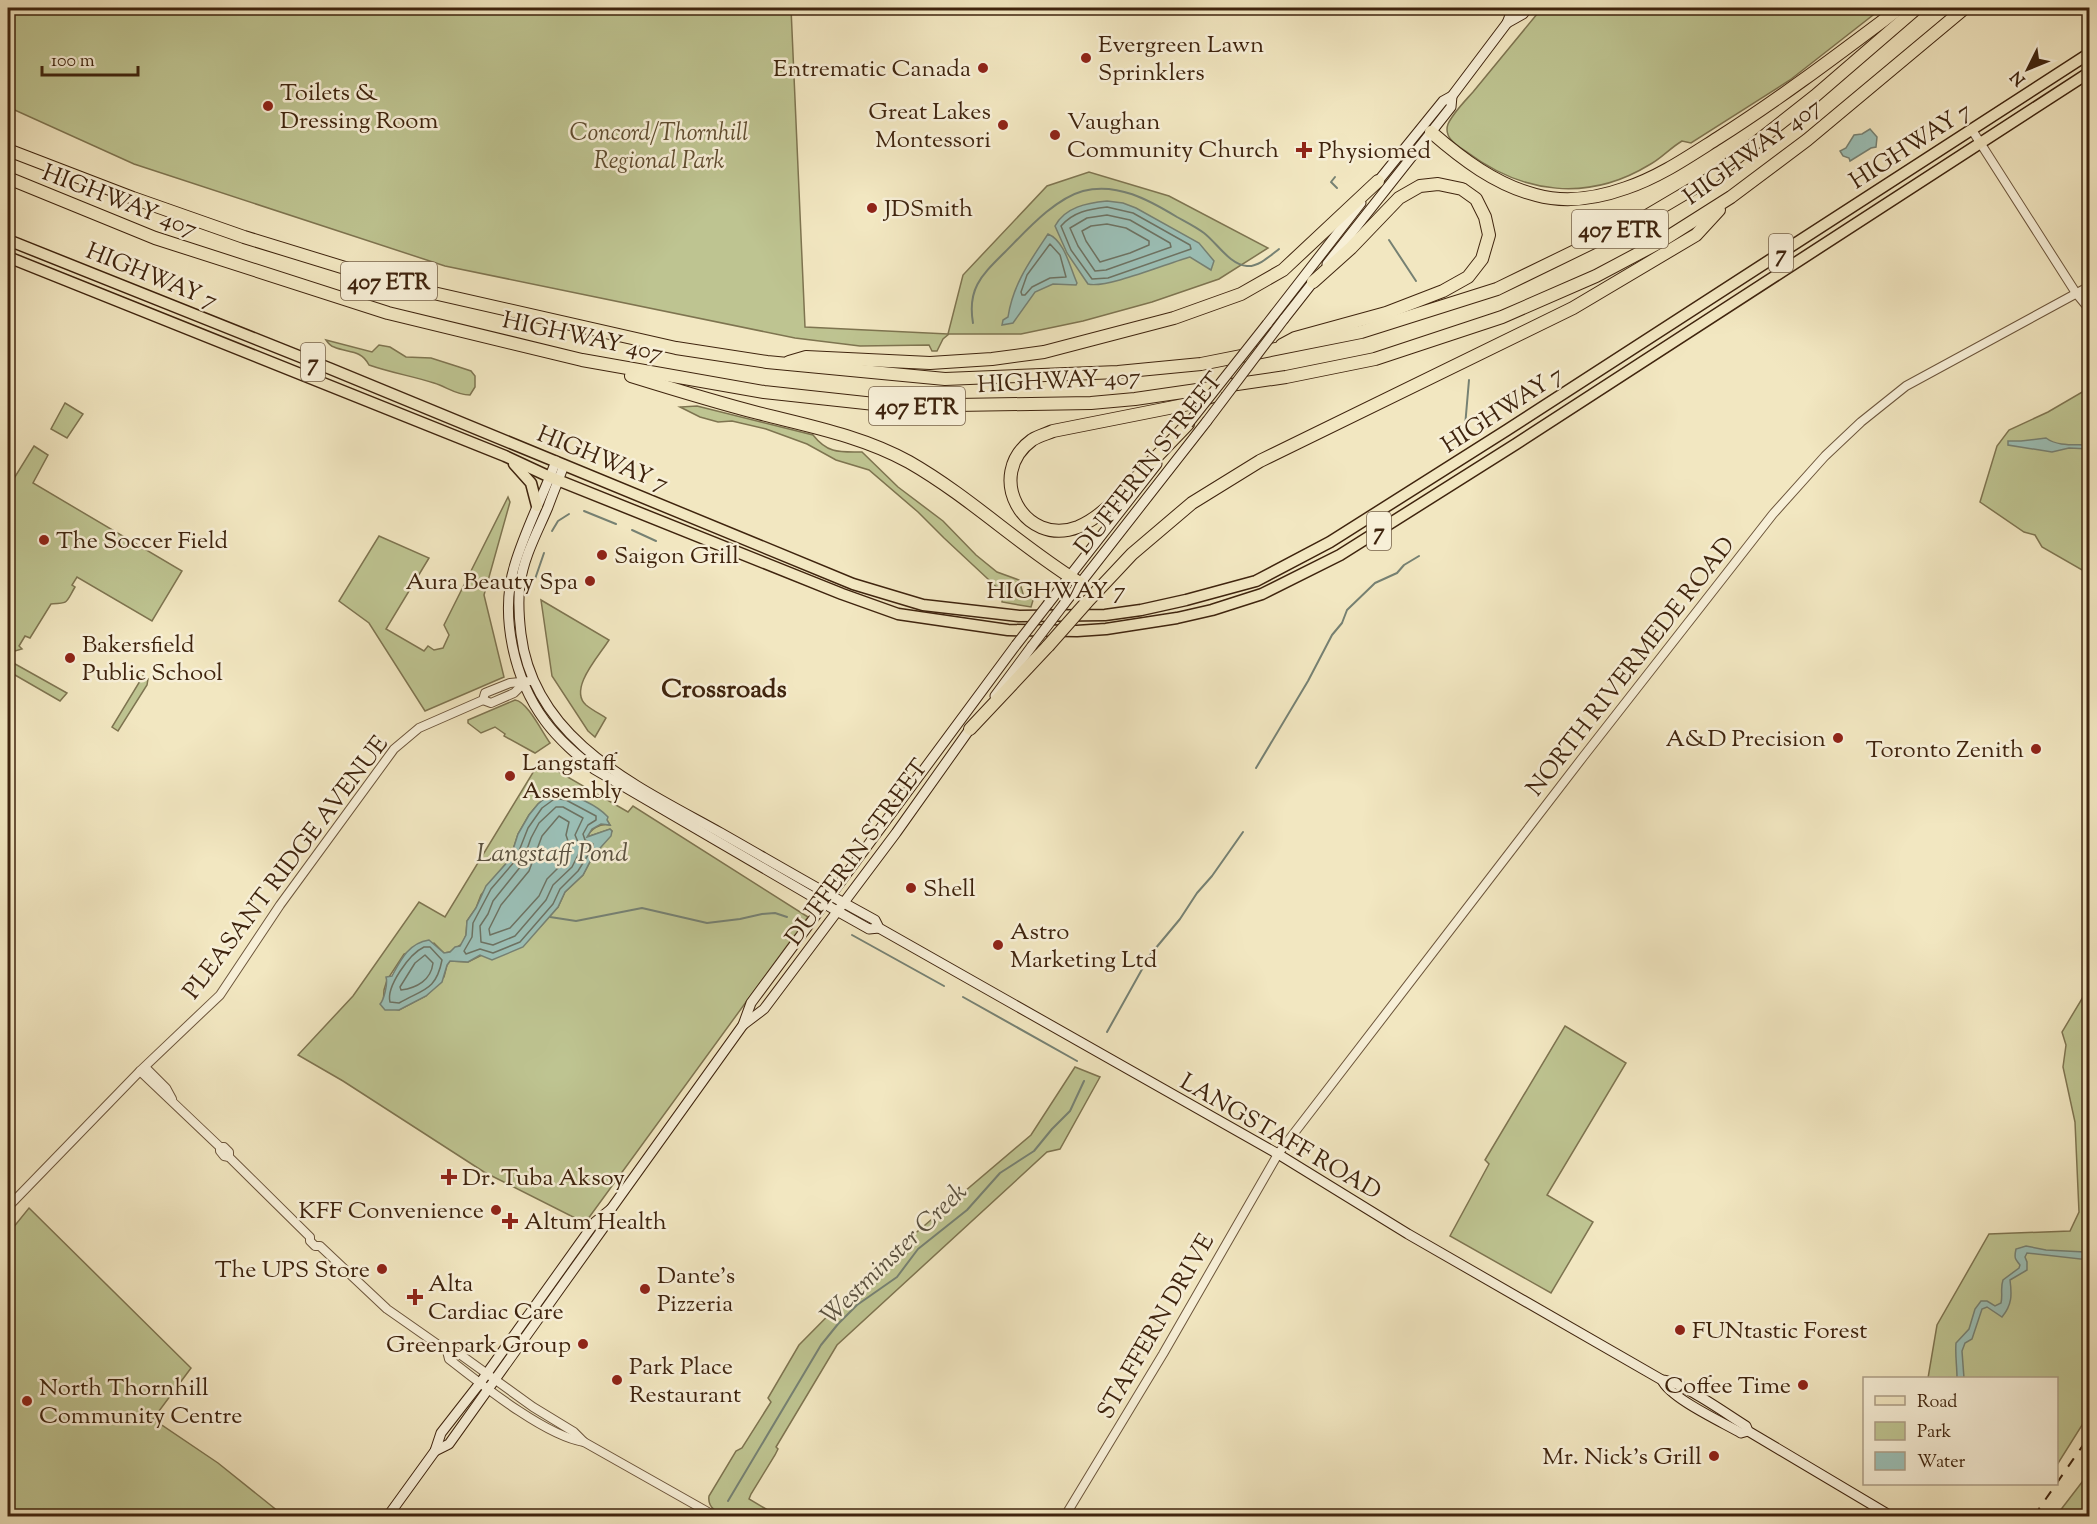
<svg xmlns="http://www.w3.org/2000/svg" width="2097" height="1524" font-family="'Sorts Mill Goudy',serif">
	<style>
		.green { fill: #bec491; stroke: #7e7450; stroke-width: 1.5; fill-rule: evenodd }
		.water { fill: #9bbfb6; stroke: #768173; stroke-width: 1.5 }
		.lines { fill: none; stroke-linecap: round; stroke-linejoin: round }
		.shore { stroke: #6d7262; stroke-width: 1.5 }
		.stream { stroke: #768173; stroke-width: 2 }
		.tertiary-casing { stroke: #6c553b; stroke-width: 10 }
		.secondary-casing { stroke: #3f240e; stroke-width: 11 }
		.primary-casing { stroke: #3f240e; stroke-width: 13 }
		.motorway-casing { stroke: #3f240e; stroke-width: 14 }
		.tertiary { stroke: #f7efd7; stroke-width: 8 }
		.secondary { stroke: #f7efd7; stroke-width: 9 }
		.primary { stroke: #f2e7c1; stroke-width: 10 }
		.motorway { stroke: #f2e7c1; stroke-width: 12 }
		.rail { stroke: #3f240e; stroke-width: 2; stroke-dasharray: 10 10; stroke-linecap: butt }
		.secondary-bridge-casing { stroke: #3f240e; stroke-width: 11; stroke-linecap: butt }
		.motorway-bridge-casing { stroke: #3f240e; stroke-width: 14; stroke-linecap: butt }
		.secondary-bridge { stroke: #f7efd7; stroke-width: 9 }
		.motorway-bridge { stroke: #f2e7c1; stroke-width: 12 }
		.poi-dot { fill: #8f2418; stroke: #f7efd7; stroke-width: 2 }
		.labels { text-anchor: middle; stroke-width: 5; stroke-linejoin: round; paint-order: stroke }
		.shield { fill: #f7efd7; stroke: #76614a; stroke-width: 1.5 }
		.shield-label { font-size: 22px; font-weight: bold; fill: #3f240e }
		.poi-label { font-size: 24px; fill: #3f240e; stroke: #f7efd7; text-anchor: start }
		.park-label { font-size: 24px; font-style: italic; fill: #5f4c2f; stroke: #f7efd7 }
		.street-label { font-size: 24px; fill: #3f240e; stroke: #f7efd7 }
		.neighbourhood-label { font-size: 26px; font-weight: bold; fill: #3f240e; stroke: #f7efd7 }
		.water-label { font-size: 26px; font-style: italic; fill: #5b5240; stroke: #f7efd7 }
	</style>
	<rect width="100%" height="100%" fill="#f2e7c1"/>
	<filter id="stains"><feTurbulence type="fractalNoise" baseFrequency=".00333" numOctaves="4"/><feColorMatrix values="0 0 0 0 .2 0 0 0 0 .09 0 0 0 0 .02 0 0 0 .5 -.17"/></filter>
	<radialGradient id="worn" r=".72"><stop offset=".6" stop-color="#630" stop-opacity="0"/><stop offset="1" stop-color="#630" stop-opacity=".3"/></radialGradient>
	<g class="green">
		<path d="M8,8H791L805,327L948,334L963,275L1047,186L1089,172L1169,196L1268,248L1219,279L1152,302L1083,321L1021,334H949L943,339L937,351H932L929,345L860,346L795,338L445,266L134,164L8,107Z"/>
		<path d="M1542,8H1882L1790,80L1691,143L1682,141C1670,148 1661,159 1649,165C1588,202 1523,194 1467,152C1458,146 1443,138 1448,124C1453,113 1465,101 1473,92C1496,64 1519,36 1542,8Z"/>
		<path d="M326,340L372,352L379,345L390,347L406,357L431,358L456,366L471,371L475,376V387L470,395C456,395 447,387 434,383C412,376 392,373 369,365C361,349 347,353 334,347C330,346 328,343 326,340Z"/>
		<path d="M2089,388V574L2042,547L2035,535L2024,532L1980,502L1997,446L2009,430L2048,412Z"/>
		<path d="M65,403L83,414L67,438L51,429Z"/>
		<path d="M697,406L813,435C828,454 840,452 862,452L898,487L943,521L976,555L997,572L1019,580L1024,597H1034L1031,607L1002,602L1003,593L944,538L918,512L869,470L836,460L807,444L766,429L732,421L718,422L700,417L680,407Z"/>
		<path d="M34,446L48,455L33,483L182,571L152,621L77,577L72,585L75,587C65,604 69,603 51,604L30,638L25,636L19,646L22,649L15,651L8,648V488Z"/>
		<path d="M508,497L510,502L484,595L504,677L425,711L369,623L339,601L379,536L429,558L386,629L424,651L428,646L434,650L443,648L449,635L444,625Z"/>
		<path d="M541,600L609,640C599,656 568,689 586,705C592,710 600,714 606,718L595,737L588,731L552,676Z"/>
		<path d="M8,660L67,693L60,701L8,671Z"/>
		<path d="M143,676L148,679L147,685L118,731L112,727Z"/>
		<path d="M515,700C527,701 542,732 550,743L535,753L504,736L505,734L495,727L481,733L468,723V720Z"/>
		<path d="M540,761L628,812L633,806L808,917L585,1223L484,1172L343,1081L298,1055L353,996L419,902L445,917ZM550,794L607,820L610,825C599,823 591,829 587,837L610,829L612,831L593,856L583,875L565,892L558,907L541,926L468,962L450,961L447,965L444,977L426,996L399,1010L383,1007L384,990L387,980L404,954L434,943L444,953L450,952L463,943L466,935L467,921L476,908L481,895L510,859L518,834L529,815L538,804Z"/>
		<path d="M2089,987V1414L2057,1465L2056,1378H1928L1937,1325L1989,1234L2070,1231L2079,1212L2075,1122L2063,1067L2066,1045L2062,1032Z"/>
		<path d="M1565,1026L1626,1063L1547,1195L1593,1222L1551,1293L1450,1236L1489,1164L1485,1160Z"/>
		<path d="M1075,1067L1100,1077L1060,1149L1047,1152L837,1345L776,1447L778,1449L775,1455L751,1494L749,1499L778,1516C761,1517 705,1523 709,1496L736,1451L742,1448L771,1402L768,1398L799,1345L878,1265L1031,1135Z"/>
		<path d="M29,1208L191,1368L153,1419L218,1463L284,1516H8V1234Z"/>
		<path d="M2089,1473V1516H2056Z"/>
	</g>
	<g class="water">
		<path d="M1870,129L1877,137L1876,147L1871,148L1850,161L1849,158L1843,156L1840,151L1846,148L1854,135L1862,134Z"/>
		<path d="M1107,201L1123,203L1136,208L1199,243L1214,261L1211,270L1190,257C1168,263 1106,289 1088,284L1067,253L1055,226C1065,207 1087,203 1107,201Z"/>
		<path d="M1048,234C1065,241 1070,268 1077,283L1076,285L1053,284L1035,292L1013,323L1002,325L1003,320L1008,317C1013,284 1030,261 1048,234Z"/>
		<path d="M2046,438C2058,447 2076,444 2089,445V449L2069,448L2052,452L2008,445V441H2021Z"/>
		<path d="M559,793C575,795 597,805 608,817L607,820L610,825L601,824L592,829L587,837L610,829L612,831L611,836L593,856L583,875L565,892L558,907L523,947L492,960L480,955L468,962L450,961L447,965L442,982L426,996L399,1010H385L380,1004C384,1000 388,983 386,977L392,976C401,959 409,943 429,940L444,953L450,952L455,947L460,946L466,935L467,921L476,908L486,886L510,859L518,834L529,815L538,804L550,794Z"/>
		<path d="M2026,1246L2046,1250L2085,1252L2089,1254V1260L2027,1253L2025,1257L2027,1262V1270L2010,1280C2012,1295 2012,1305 2002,1317L1987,1307L1982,1309L1972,1339L1965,1343L1962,1351L1964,1378H1957C1957,1366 1955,1355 1956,1343L1969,1329L1975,1309L1981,1301H1987L1995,1306L2001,1303C2003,1295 2000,1288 2003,1280L2019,1268L2020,1265C2015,1259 2014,1258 2016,1249Z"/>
	</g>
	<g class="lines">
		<g class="shore">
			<path d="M1107,207L1133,213L1190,245L1191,249L1108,278L1092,279L1071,250L1061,226C1073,212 1089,209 1107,207Z"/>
			<path d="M1107,215L1130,220L1170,243L1171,247L1106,270L1095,271L1078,246L1070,228L1087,218Z"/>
			<path d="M1107,224L1126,228L1149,241V245L1130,253L1100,262L1086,241L1082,231L1091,226Z"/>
			<path d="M1050,244L1060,255L1066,277L1050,278L1032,287L1025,295H1022L1021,292L1027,275Z"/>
			<path d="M559,799L566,800L596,816V820L588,825L583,834L585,840L593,844V847L578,871L560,889L553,904L520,942L493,953L480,949L466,954L464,951L472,937L473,923L491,889L515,861L528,828L542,808L553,800Z"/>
			<path d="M556,807H563L583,818L575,835L581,849L572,867L553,885L546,900L515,936L493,945L481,942L480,926L488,914L493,901L521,866L531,838L539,823Z"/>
			<path d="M559,816L569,822L566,835L571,850L565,861L547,879L539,896L510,928L490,935L489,929L501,905L529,871L542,836Z"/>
			<path d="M424,947H430L442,960C436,991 423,989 399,1003L390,1002C386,987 409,954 424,947Z"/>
			<path d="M425,955L433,963C431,980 417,988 401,990L400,987L415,963Z"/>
		</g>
		<g class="stream">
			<path d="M1335,177L1331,182L1337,188"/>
			<path d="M1389,240L1416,281"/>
			<path d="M973,323C967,288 982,275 1005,252C1026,231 1054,199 1083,191C1117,182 1149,200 1177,217C1186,222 1196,227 1204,233C1217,243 1230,265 1247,266C1258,267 1270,256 1279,249"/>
			<path d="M1464,438L1469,380"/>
			<path d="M584,511L616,524"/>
			<path d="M632,530L656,541"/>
			<path d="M552,531L558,521L569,514"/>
			<path d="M535,579L544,553"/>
			<path d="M1256,768L1308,681L1332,635L1342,623L1347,610L1375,583L1397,573L1404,565L1419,556"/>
			<path d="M550,917L576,921L642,908L707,923L740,919L762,914L775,913L787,917"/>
			<path d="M852,935L944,986"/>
			<path d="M963,997L1077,1061"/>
			<path d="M1107,1032L1150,955L1180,919L1197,893L1212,876L1243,832"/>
			<path d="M728,1501L821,1345L838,1324L857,1305L897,1277L918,1249L967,1210L1000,1173L1034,1151L1052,1129L1070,1111L1084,1081"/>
		</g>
		<g class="tertiary-casing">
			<g id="tertiary">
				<path d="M1972,130L2076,293L2090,310"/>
				<path d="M483,700L491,703L514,693L524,683"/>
				<path d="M145,1067L166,1088L172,1099"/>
				<path d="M140,1071L220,1147H224L229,1152V1157"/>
				<path d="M220,1147V1151L224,1156L229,1157L310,1237V1241L315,1246H320L387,1309L447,1351L454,1350L533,1407L574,1432L584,1442"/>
				<path d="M8,1207L140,1071L220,995L280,905L394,749L419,728L483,700L485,693L510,683L530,681"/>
				<path d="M447,1351L449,1359C481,1384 545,1436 584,1442L715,1516"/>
				<path d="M1065,1516L1163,1354L1278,1154L1583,757L1773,514L1825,456L1861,422L1906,386L2090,286"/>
			</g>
		</g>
		<g class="secondary-casing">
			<g id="secondary">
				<path d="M1507,23L1523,14L1528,8"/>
				<path d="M1375,185L1443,101L1452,96L1507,23L1513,8"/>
				<path d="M1327,264L1451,107L1452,96"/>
				<path d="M1284,319L1317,277"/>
				<path d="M1267,324L1361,203"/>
				<path d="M556,461C543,496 526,528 515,564C499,615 514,679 545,721C559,740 577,755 594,769L837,911L869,929L879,928"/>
				<path d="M564,465C559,479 553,493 548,507C537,533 524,556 520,584C518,600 519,618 521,634C534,741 637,786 721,833C772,862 823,892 875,920L879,928L1278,1154L1408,1234L1662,1380C1681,1381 1728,1415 1746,1426L1748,1431L1891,1516"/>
				<path d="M1048,604L1157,464"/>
				<path d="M1064,604L1207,421"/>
				<path d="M995,696L1032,646"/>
				<path d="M743,1025L764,1009L896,833L972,726"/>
				<path d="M1662,1380C1670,1398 1722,1422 1741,1433L1748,1431"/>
				<path d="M435,1451L449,1444L604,1227L611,1209L743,1025L751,1003L1016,645"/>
				<path d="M388,1516L435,1451L441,1433L480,1383L595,1222L611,1209"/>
			</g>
		</g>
		<g class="primary-casing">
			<g id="primary">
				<path d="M8,240L331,369L853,584L923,605L1019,616L1105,615L1141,610L1186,600L1256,581L1330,542L1507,430L2090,53"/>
				<path d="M8,257L505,456L550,477L842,594L898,614L1008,630L1077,631L1106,629L1177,618L1212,610L1262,594L1340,555L1516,444L2090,72"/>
				<path d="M514,464L531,483L537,506"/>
			</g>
		</g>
		<g class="motorway-casing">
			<g id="motorway">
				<path d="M1431,132C1462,159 1496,185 1536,195C1565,203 1598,198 1626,188C1659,177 1688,157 1718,138C1781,98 1840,53 1900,8"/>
				<path d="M8,150L133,198L244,237L407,287L676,348L767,362L945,379L1118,372L1201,364L1361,332L1497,289L1645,217L1711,178L1815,96L1917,8"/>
				<path d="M8,178L155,238L388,313L582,360L764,392L893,406L1091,403L1135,399L1286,377L1375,359L1502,317L1596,276L1660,242L1731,197L1807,140L1965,8"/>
				<path d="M1282,345L1295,338L1386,313L1443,291L1468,277L1482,259L1489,235L1485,217L1476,199L1462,189L1438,184L1420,186L1399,198L1351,248L1313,282"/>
				<path d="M789,362L806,357L930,363L992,359L1044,352L1174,318L1241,294L1283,270L1378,181"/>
				<path d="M631,376C673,389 715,402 758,413C809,426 862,436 909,462C970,497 1020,546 1080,583"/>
				<path d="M1188,424C1171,442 1154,459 1137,477C1120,495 1102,517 1078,527C1024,548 984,475 1032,440C1038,436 1046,434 1053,431L1189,404L1216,395"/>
				<path d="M1086,603L1132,554L1192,503L1260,461L1573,308L1696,235L1719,210"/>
				<path d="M970,729L1048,646"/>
			</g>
		</g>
		<use href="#tertiary" class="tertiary"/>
		<use href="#secondary" class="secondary"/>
		<use href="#primary" class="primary"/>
		<use href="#motorway" class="motorway"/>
		<path class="rail" d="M2034,1516L2090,1435"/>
		<g class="secondary-bridge-casing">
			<g id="secondary-bridge">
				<path d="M1207,421L1284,319"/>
				<path d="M1188,424L1267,324"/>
				<path d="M1016,645L1048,604"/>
				<path d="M1032,646L1064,604"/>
			</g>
		</g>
		<g class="motorway-bridge-casing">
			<path id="motorway-bridge" d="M1048,646L1086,603"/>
		</g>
		<use href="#secondary-bridge" class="secondary-bridge"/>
		<use href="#motorway-bridge" class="motorway-bridge"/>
	</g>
	<g class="poi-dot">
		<circle cx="1086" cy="58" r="6"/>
		<circle cx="983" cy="68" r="6"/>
		<circle cx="268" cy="106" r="6"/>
		<circle cx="1003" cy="125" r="6"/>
		<circle cx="1055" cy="135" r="6"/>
		<path d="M1301 141h6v6h6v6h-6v6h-6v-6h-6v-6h6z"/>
		<circle cx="872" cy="208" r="6"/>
		<circle cx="44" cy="540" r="6"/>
		<circle cx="602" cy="555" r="6"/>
		<circle cx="590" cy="581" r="6"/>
		<circle cx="70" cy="658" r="6"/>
		<circle cx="1838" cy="738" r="6"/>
		<circle cx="2036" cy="749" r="6"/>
		<circle cx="510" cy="776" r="6"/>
		<circle cx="911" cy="888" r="6"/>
		<circle cx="998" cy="945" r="6"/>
		<path d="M446 1168h6v6h6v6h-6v6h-6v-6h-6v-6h6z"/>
		<circle cx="496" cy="1210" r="6"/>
		<path d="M507 1212h6v6h6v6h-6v6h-6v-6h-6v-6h6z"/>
		<circle cx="382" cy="1269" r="6"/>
		<circle cx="645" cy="1289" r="6"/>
		<path d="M412 1288h6v6h6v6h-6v6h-6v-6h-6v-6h6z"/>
		<circle cx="1680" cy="1330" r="6"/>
		<circle cx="583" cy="1344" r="6"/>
		<circle cx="617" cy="1380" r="6"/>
		<circle cx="1803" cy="1385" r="6"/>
		<circle cx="27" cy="1401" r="6"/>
		<circle cx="1714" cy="1456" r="6"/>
	</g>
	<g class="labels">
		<g class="shield">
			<rect x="1572" y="210" width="96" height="38" rx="4.5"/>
			<rect x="1769" y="234" width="24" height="38" rx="4.5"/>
			<rect x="341" y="262" width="96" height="38" rx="4.5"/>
			<rect x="301" y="343" width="24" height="38" rx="4.5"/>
			<rect x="869" y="387" width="96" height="38" rx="4.5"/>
			<rect x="1367" y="512" width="24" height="38" rx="4.5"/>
		</g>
		<g class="shield-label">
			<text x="1620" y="237">407 ETR</text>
			<text x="1781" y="261">7</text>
			<text x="389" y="289">407 ETR</text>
			<text x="313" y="370">7</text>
			<text x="917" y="414">407 ETR</text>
			<text x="1379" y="539">7</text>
		</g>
		<g class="poi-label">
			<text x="1098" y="52">Evergreen Lawn<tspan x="1098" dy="28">Sprinklers</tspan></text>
			<text x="971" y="76" text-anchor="end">Entrematic Canada</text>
			<text x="280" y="100">Toilets &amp;<tspan x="280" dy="28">Dressing Room</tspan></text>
			<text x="991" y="119" text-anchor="end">Great Lakes<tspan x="991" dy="28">Montessori</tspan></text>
			<text x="1067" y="129">Vaughan<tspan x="1067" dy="28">Community Church</tspan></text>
			<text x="1318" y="158">Physiomed</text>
			<text x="884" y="216">JDSmith</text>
			<text x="56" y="548">The Soccer Field</text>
			<text x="614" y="563">Saigon Grill</text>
			<text x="578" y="589" text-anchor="end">Aura Beauty Spa</text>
			<text x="82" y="652">Bakersfield<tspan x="82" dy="28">Public School</tspan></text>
			<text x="1826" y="746" text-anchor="end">A&amp;D Precision</text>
			<text x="2024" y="757" text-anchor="end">Toronto Zenith</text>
			<text x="522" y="770">Langstaff<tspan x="522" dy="28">Assembly</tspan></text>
			<text x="923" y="896">Shell</text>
			<text x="1010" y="939">Astro<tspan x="1010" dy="28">Marketing Ltd</tspan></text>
			<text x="462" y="1185">Dr. Tuba Aksoy</text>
			<text x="484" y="1218" text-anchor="end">KFF Convenience</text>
			<text x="524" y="1229">Altum Health</text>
			<text x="370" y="1277" text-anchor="end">The UPS Store</text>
			<text x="657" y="1283">Dante's<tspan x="657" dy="28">Pizzeria</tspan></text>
			<text x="428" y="1291">Alta<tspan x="428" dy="28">Cardiac Care</tspan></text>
			<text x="1692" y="1338">FUNtastic Forest</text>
			<text x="571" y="1352" text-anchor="end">Greenpark Group</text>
			<text x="629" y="1374">Park Place<tspan x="629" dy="28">Restaurant</tspan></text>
			<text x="1791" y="1393" text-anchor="end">Coffee Time</text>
			<text x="39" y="1395">North Thornhill<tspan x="39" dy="28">Community Centre</tspan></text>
			<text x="1702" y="1464" text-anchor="end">Mr. Nick's Grill</text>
		</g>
		<g class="park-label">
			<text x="659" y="140">Concord/Thornhill<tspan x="659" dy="28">Regional Park</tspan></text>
		</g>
		<g class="street-label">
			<text transform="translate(1910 145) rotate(-33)" y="8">HIGHWAY 7</text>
			<text transform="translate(1752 151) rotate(-36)" y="8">HIGHWAY 407</text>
			<text transform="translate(120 200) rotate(21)" y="8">HIGHWAY 407</text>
			<text transform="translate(152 275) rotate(22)" y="8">HIGHWAY 7</text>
			<text transform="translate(583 336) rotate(12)" y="8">HIGHWAY 407</text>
			<text transform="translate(1059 380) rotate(-3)" y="8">HIGHWAY 407</text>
			<text transform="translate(1502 409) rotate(-33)" y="8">HIGHWAY 7</text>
			<text transform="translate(603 458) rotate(22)" y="8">HIGHWAY 7</text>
			<text transform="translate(1148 463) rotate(-52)" y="8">DUFFERIN STREET</text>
			<text x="1056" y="598">HIGHWAY 7</text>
			<text transform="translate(1630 666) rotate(-52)" y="8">NORTH RIVERMEDE ROAD</text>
			<text transform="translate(856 852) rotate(-54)" y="8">DUFFERIN STREET</text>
			<text transform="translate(285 867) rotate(-53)" y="8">PLEASANT RIDGE AVENUE</text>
			<text transform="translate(1281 1136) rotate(30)" y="8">LANGSTAFF ROAD</text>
			<text transform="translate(1155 1326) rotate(-60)" y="8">STAFFERN DRIVE</text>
		</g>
		<g class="neighbourhood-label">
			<text x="724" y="697">Crossroads</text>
		</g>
		<g class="water-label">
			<text x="552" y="861">Langstaff Pond</text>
			<text transform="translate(893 1253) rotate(-44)" y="9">Westminster Creek</text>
		</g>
	</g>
	<rect width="2097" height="1524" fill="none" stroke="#f2e7c1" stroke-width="30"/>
	<rect x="9" y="9" width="2079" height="1506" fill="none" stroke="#3f240e" stroke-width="3"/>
	<rect x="15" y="15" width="2067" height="1494" fill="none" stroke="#3f240e" stroke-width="1.5"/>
	<rect x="1863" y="1377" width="195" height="108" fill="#f7efd7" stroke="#ad9e87" stroke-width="1.5"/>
	<rect x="1875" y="1396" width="30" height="9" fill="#f2e7c1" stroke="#ad9e87" stroke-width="1.5"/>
	<text x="1917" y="1407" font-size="18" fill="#3f240e">Road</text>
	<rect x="1875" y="1422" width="30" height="18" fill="#bec491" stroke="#ad9e87" stroke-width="1.5"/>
	<text x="1917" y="1437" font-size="18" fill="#3f240e">Park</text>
	<rect x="1875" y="1452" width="30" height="18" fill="#9bbfb6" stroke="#ad9e87" stroke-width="1.5"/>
	<text x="1917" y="1467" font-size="18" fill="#3f240e">Water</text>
	<g transform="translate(2028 69) rotate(227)" stroke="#f7efd7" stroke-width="4.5" paint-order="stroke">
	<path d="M0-4.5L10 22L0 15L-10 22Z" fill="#3f240e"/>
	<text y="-9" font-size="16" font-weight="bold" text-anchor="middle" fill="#3f240e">N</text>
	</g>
	<path d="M42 66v9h96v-9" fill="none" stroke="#3f240e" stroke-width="3"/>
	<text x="51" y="66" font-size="18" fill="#3f240e" stroke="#f7efd7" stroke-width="4.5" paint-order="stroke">100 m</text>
	<rect width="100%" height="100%" filter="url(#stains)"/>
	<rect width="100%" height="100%" fill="url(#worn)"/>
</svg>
